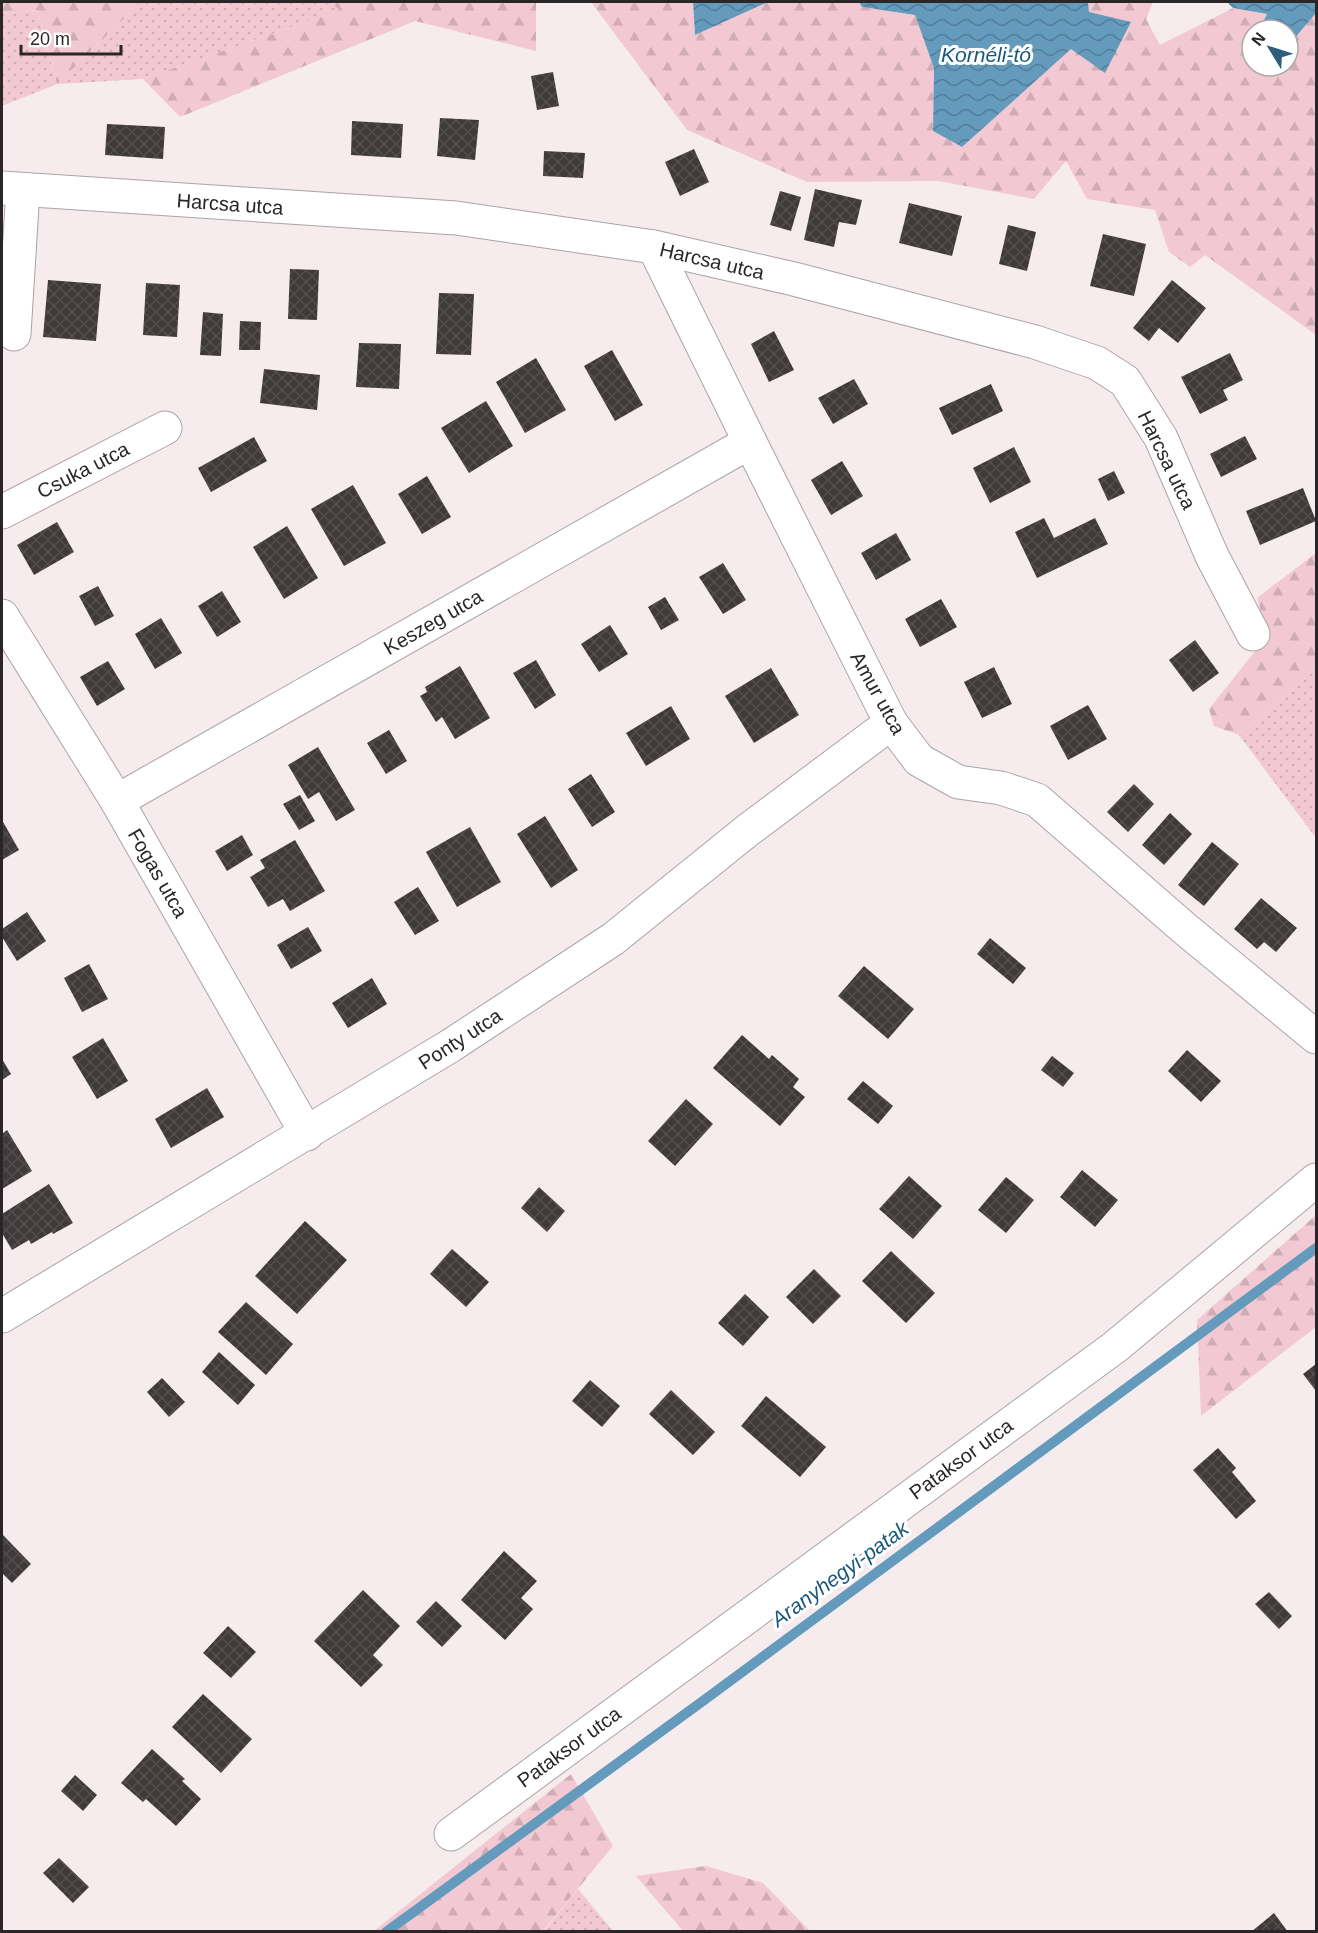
<svg xmlns="http://www.w3.org/2000/svg" width="1318" height="1933" font-family="Arial,sans-serif">
	<style>
		.grass { fill: url(#grass-dots) }
		.forest { fill: url(#forest-firs) }
		.water { fill: url(#water-waves) }
		.lines { fill: none; stroke-linecap: round; stroke-linejoin: round }
		.stream { stroke: #649abc; stroke-width: 10 }
		.building { fill: url(#building-cross-hatch) }
		.minor-casing { stroke: #aca3a5; stroke-width: 35 }
		.minor { stroke: #fff; stroke-width: 33 }
		.labels { text-anchor: middle; stroke-width: 6; stroke-linejoin: round; paint-order: stroke }
		.street-label { font-size: 20px; fill: #2a2627; stroke: #fff }
		.water-label { font-size: 21px; font-style: italic; fill: #18597c; stroke: #fff }
	</style>
	<defs>
		<pattern id="grass-dots" width="8" height="8" patternUnits="userSpaceOnUse" patternTransform="scale(1.5)"><rect width="8" height="8" fill="#f2c9d2"/><path d="M2 2h.1M6 6h.1" fill="none" stroke="#d0acb4" stroke-width="1.8" stroke-linecap="round"/></pattern>
		<pattern id="forest-firs" width="22" height="20" patternUnits="userSpaceOnUse" patternTransform="scale(1.5)"><rect width="22" height="20" fill="#f2c9d2"/><path d="M5 1l3.5 6h-7zM16 11l3.5 6h-7z" fill="#d0acb4"/></pattern>
		<pattern id="water-waves" width="16" height="10" patternUnits="userSpaceOnUse" patternTransform="scale(1.5)"><rect width="16" height="10" fill="#649abc"/><path d="M0 5q4-4 8 0t8 0" fill="none" stroke="#537d99"/></pattern>
		<pattern id="building-cross-hatch" width="8" height="8" patternUnits="userSpaceOnUse" patternTransform="scale(1.5)"><rect width="8" height="8" fill="#40393a"/><path d="M0 0l8 8M0 8l8-8" fill="none" stroke="#534d4e"/></pattern>
	</defs>
	<rect width="100%" height="100%" fill="#f6ecee"/>
	<g class="grass">
		<path d="M141,2H330L340,10L143,79L57,84L2,106V14L37,10L57,84Z"/>
		<path d="M1316,669V838L1239,735Z"/>
		<path d="M578,1889L613,1931L543,1932Z"/>
	</g>
	<g class="forest">
		<path d="M2,2H141L57,84L37,10L2,14Z"/>
		<path d="M330,2H536V51L415,21L180,117L143,79L339,10Z"/>
		<path d="M591,2H693L695,35L768,2H859L862,7L915,15L934,68L933,131L962,147L1071,48L1105,72L1089,12L1088,2H1153L1146,19L1160,45L1233,8L1267,14L1259,30H1252V66H1288V46L1316,13V335L1205,255L1190,267L1169,252L1155,210L1087,199L1066,161L1034,199L939,181L807,182L687,130Z"/>
		<path d="M1316,553V669L1239,735L1214,726L1209,709L1268,635L1257,598Z"/>
		<path d="M1316,1215V1327L1201,1416L1197,1320Z"/>
		<path d="M571,1774L613,1846L543,1931H374Z"/>
		<path d="M706,1866L763,1883L810,1931H683L636,1876Z"/>
	</g>
	<g class="water">
		<path d="M693,2H768L695,35Z"/>
		<path d="M859,2H1088L1089,12L1131,22L1105,73L1071,49L962,147L933,131L934,68L915,15L862,7Z"/>
		<path d="M1227,2H1316V13L1288,46V30H1259L1267,14L1233,8Z"/>
	</g>
	<g class="lines">
		<path class="stream" d="M386,1932L707,1698L1316,1248"/>
	</g>
	<g class="building">
		<path d="M553,72L559,106L537,110L531,76Z"/>
		<path d="M440,118L479,120L475,160L437,156Z"/>
		<path d="M352,121L403,124L401,158L351,155Z"/>
		<path d="M107,124L165,127L163,159L105,155Z"/>
		<path d="M694,149L709,182L680,196L665,162Z"/>
		<path d="M544,151L585,153L583,178L543,176Z"/>
		<path d="M815,189L862,200L856,225L839,222L834,247L804,240Z"/>
		<path d="M780,191L801,197L791,231L770,225Z"/>
		<path d="M909,203L962,216L952,256L899,243Z"/>
		<path d="M1008,225L1036,232L1027,271L999,264Z"/>
		<path d="M1103,234L1146,244L1134,296L1090,286Z"/>
		<path d="M290,269L319,270L317,320L288,319Z"/>
		<path d="M48,280L101,284L96,341L43,337Z"/>
		<path d="M1172,280L1206,308L1178,343L1159,328L1149,341L1133,328Z"/>
		<path d="M146,283L180,285L177,337L143,335Z"/>
		<path d="M439,293L474,294L471,355L436,354Z"/>
		<path d="M203,312L223,314L221,356L200,355Z"/>
		<path d="M240,321L261,322L260,350H239Z"/>
		<path d="M774,331L794,370L769,382L751,344Z"/>
		<path d="M359,343L401,344L399,389L356,387Z"/>
		<path d="M612,350L643,405L615,421L584,366Z"/>
		<path d="M1230,353L1243,380L1223,390L1228,400L1200,414L1181,377Z"/>
		<path d="M536,358L566,410L525,433L496,382Z"/>
		<path d="M264,369L320,375L317,410L260,403Z"/>
		<path d="M854,379L868,404L833,424L818,398Z"/>
		<path d="M991,384L1003,411L952,435L939,408Z"/>
		<path d="M486,401L513,446L469,473L441,428Z"/>
		<path d="M1245,436L1257,459L1221,477L1210,454Z"/>
		<path d="M254,437L267,461L211,492L198,468Z"/>
		<path d="M1014,447L1031,482L990,503L973,468Z"/>
		<path d="M842,461L863,496L831,515L811,480Z"/>
		<path d="M1114,471L1125,493L1108,501L1098,479Z"/>
		<path d="M427,476L451,517L422,534L398,494Z"/>
		<path d="M353,485L386,543L344,566L311,509Z"/>
		<path d="M1303,488L1316,521L1260,545L1246,511Z"/>
		<path d="M1044,518L1054,538L1095,518L1108,544L1037,578L1015,532Z"/>
		<path d="M57,522L74,552L34,575L17,545Z"/>
		<path d="M287,526L318,578L284,599L253,547Z"/>
		<path d="M896,533L911,560L876,580L861,553Z"/>
		<path d="M723,563L746,600L723,614L699,577Z"/>
		<path d="M98,586L114,616L95,626L79,596Z"/>
		<path d="M222,591L241,622L217,637L198,606Z"/>
		<path d="M665,597L679,620L661,630L648,607Z"/>
		<path d="M941,599L957,627L920,647L905,619Z"/>
		<path d="M161,618L182,653L155,669L135,634Z"/>
		<path d="M610,625L628,654L599,672L581,644Z"/>
		<path d="M1195,640L1219,673L1193,692L1169,660Z"/>
		<path d="M536,660L556,695L535,709L513,673Z"/>
		<path d="M108,661L125,689L97,706L80,677Z"/>
		<path d="M460,666L490,718L455,739L442,717L436,722L420,696L427,692L425,687Z"/>
		<path d="M994,667L1012,704L982,718L964,682Z"/>
		<path d="M771,668L799,715L754,743L725,696Z"/>
		<path d="M1088,705L1107,739L1068,760L1050,726Z"/>
		<path d="M671,706L690,739L646,766L626,733Z"/>
		<path d="M389,730L407,761L386,774L367,743Z"/>
		<path d="M318,747L355,810L336,821L319,792L308,799L288,765Z"/>
		<path d="M591,774L615,812L592,827L568,789Z"/>
		<path d="M1134,784L1154,804L1128,832L1107,812Z"/>
		<path d="M300,795L315,821L299,830L283,804Z"/>
		<path d="M1170,813L1192,834L1164,865L1142,845Z"/>
		<path d="M545,816L578,870L551,888L517,834Z"/>
		<path d="M2,820L19,850L2,860Z"/>
		<path d="M470,827L501,882L457,907L426,852Z"/>
		<path d="M242,835L253,855L227,871L215,851Z"/>
		<path d="M295,840L325,891L290,911L283,899L268,907L250,877L265,868L260,860Z"/>
		<path d="M1212,842L1239,864L1204,906L1178,885Z"/>
		<path d="M418,887L439,921L415,935L394,902Z"/>
		<path d="M1261,898L1297,928L1276,952L1264,942L1257,949L1234,929Z"/>
		<path d="M27,912L46,941L17,961L2,937V929Z"/>
		<path d="M308,927L322,951L291,969L277,945Z"/>
		<path d="M990,938L1026,968L1013,984L977,954Z"/>
		<path d="M89,964L108,999L82,1012L64,978Z"/>
		<path d="M864,966L914,1009L888,1039L838,996Z"/>
		<path d="M372,978L387,1004L348,1028L332,1003Z"/>
		<path d="M742,1035L769,1059L772,1055L799,1079L793,1087L805,1097L780,1126L713,1068Z"/>
		<path d="M103,1038L128,1081L97,1099L72,1057Z"/>
		<path d="M1187,1050L1221,1081L1201,1102L1168,1071Z"/>
		<path d="M1052,1056L1074,1073L1063,1087L1041,1070Z"/>
		<path d="M2,1059L11,1074L2,1080Z"/>
		<path d="M863,1081L893,1106L878,1124L847,1099Z"/>
		<path d="M207,1088L224,1117L171,1148L155,1119Z"/>
		<path d="M686,1099L713,1124L675,1166L648,1141Z"/>
		<path d="M7,1130L32,1171L2,1189V1134Z"/>
		<path d="M1082,1170L1118,1200L1095,1227L1060,1197Z"/>
		<path d="M909,1176L942,1206L913,1239L879,1209Z"/>
		<path d="M1006,1177L1034,1200L1006,1233L978,1210Z"/>
		<path d="M49,1184L73,1223L53,1234L52,1232L31,1244L29,1240L12,1250L2,1233V1214Z"/>
		<path d="M539,1187L565,1211L547,1232L521,1208Z"/>
		<path d="M305,1221L347,1260L297,1314L255,1276Z"/>
		<path d="M452,1249L489,1282L466,1307L430,1274Z"/>
		<path d="M891,1251L935,1293L906,1323L862,1281Z"/>
		<path d="M814,1269L841,1296L813,1324L786,1297Z"/>
		<path d="M745,1294L769,1317L743,1346L718,1323Z"/>
		<path d="M246,1302L293,1344L266,1375L218,1332Z"/>
		<path d="M219,1352L255,1385L238,1405L202,1372Z"/>
		<path d="M1316,1364V1391L1303,1374Z"/>
		<path d="M162,1378L185,1402L169,1417L147,1392Z"/>
		<path d="M590,1380L620,1406L602,1427L572,1401Z"/>
		<path d="M671,1390L715,1432L693,1455L649,1414Z"/>
		<path d="M766,1396L826,1447L800,1477L741,1426Z"/>
		<path d="M1218,1448L1236,1468L1232,1472L1256,1501L1236,1519L1193,1470Z"/>
		<path d="M3,1535L31,1564L12,1583L2,1573Z"/>
		<path d="M504,1551L537,1581L521,1598L533,1609L505,1640L461,1600Z"/>
		<path d="M363,1590L400,1626L373,1655L383,1665L361,1687L314,1641Z"/>
		<path d="M1269,1592L1292,1616L1279,1629L1255,1604Z"/>
		<path d="M436,1601L462,1626L442,1647L416,1622Z"/>
		<path d="M228,1626L256,1652L231,1678L203,1653Z"/>
		<path d="M203,1694L252,1739L221,1773L172,1727Z"/>
		<path d="M152,1749L185,1779L182,1781L201,1799L176,1826L146,1799L143,1802L121,1783Z"/>
		<path d="M75,1775L97,1795L83,1811L61,1791Z"/>
		<path d="M59,1858L89,1887L73,1903L43,1873Z"/>
		<path d="M1274,1913L1288,1932H1251Z"/>
	</g>
	<g class="lines">
		<g class="minor-casing">
			<g id="minor">
				<path d="M2,188L456,218L654,247L794,279L1035,342L1097,363L1125,381L1161,438L1212,556L1253,634"/>
				<path d="M654,247L750,442L891,723L919,760L958,782L1001,788L1037,800L1184,928L1316,1037"/>
				<path d="M14,334L23,190"/>
				<path d="M2,512L165,428"/>
				<path d="M2,616L117,801L307,1134"/>
				<path d="M117,801L750,442"/>
				<path d="M2,1316L450,1046L613,939L748,830L891,723"/>
				<path d="M451,1834L1115,1347L1316,1180"/>
			</g>
		</g>
		<use href="#minor" class="minor"/>
	</g>
	<g class="labels">
		<g class="street-label">
			<text transform="translate(230 204) rotate(4)" y="7">Harcsa utca</text>
			<text transform="translate(712 261) rotate(13)" y="7">Harcsa utca</text>
			<text transform="translate(1167 460) rotate(64)" y="7">Harcsa utca</text>
			<text transform="translate(83 470) rotate(-27)" y="7">Csuka utca</text>
			<text transform="translate(433 622) rotate(-30)" y="7">Keszeg utca</text>
			<text transform="translate(878 693) rotate(61)" y="7">Amur utca</text>
			<text transform="translate(158 873) rotate(60)" y="7">Fogas utca</text>
			<text transform="translate(460 1039) rotate(-33)" y="7">Ponty utca</text>
			<text transform="translate(961 1459) rotate(-36)" y="7">Pataksor utca</text>
			<text transform="translate(569 1747) rotate(-36)" y="7">Pataksor utca</text>
		</g>
		<g class="water-label">
			<text x="986" y="62">Kornéli-tó</text>
			<text transform="translate(840 1574) rotate(-36)" y="7">Aranyhegyi-patak</text>
		</g>
	</g>
	<rect width="1318" height="1933" fill="none" stroke="#2a2627" stroke-width="6"/>
	<g transform="translate(1270 48) rotate(308)"><circle r="28" fill="#ffffff" stroke="#aaa8a9" stroke-width="1.5"/>
	<path d="M0-4.5L10 22L0 15L-10 22Z" fill="#2d5e7c"/>
	<text y="-9" font-size="16" font-weight="bold" text-anchor="middle" fill="#2a2627">N</text>
	</g>
	<path d="M21 45v9h100v-9" fill="none" stroke="#2a2627" stroke-width="3"/>
	<text x="30" y="45" font-size="18" fill="#2a2627" stroke="#ffffff" stroke-width="4.5" paint-order="stroke">20 m</text>
</svg>
